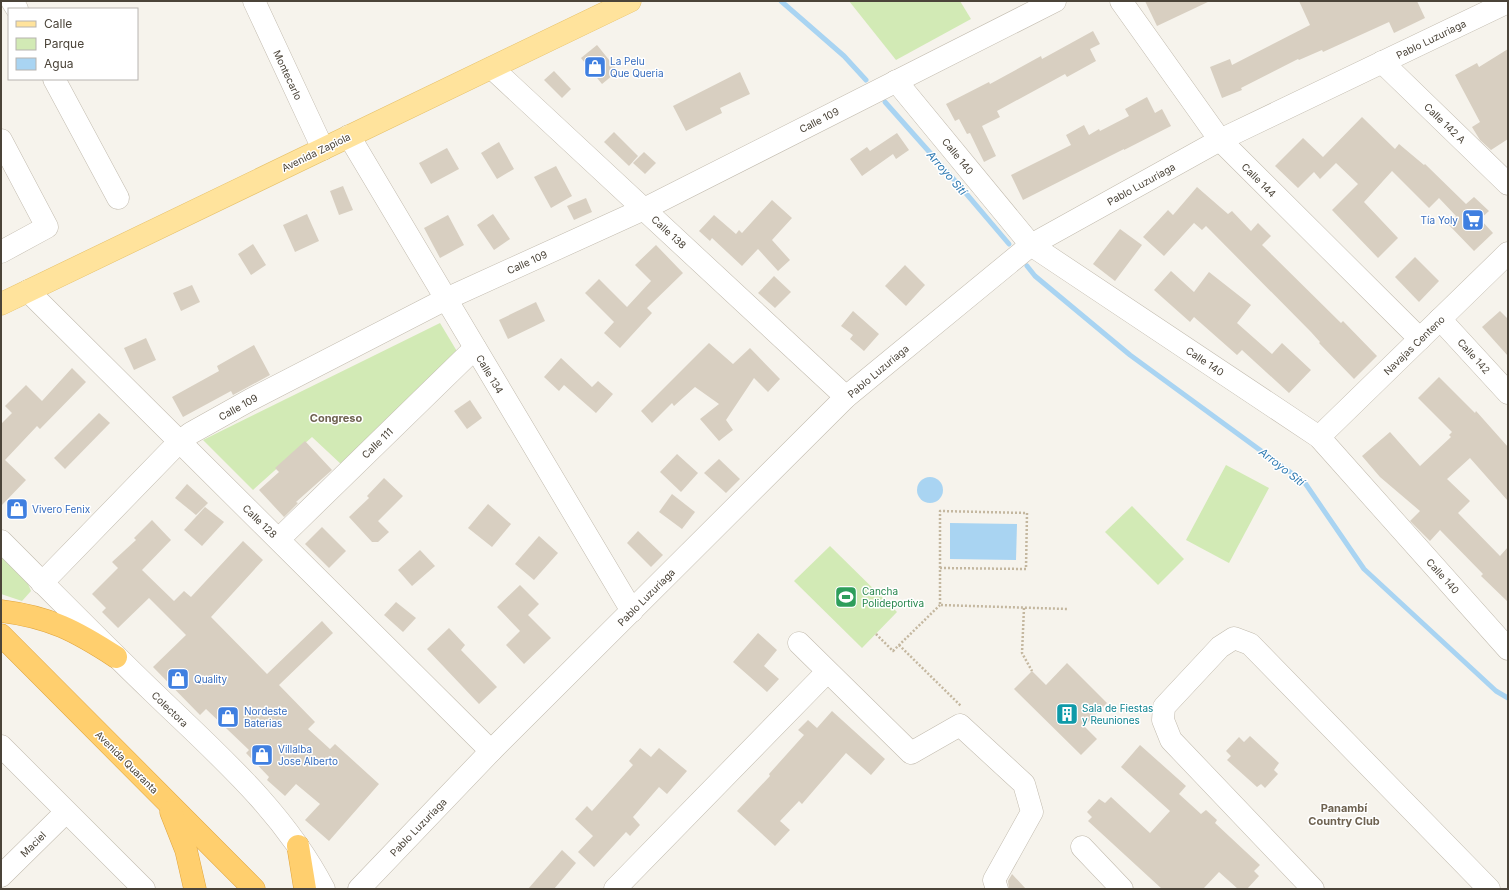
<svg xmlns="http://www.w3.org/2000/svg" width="1509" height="890" font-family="Inter,sans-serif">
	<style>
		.green { fill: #d2eab5 }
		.water { fill: #a9d4f2 }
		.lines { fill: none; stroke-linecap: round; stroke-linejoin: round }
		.stream { stroke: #a9d4f2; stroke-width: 5 }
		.building { fill: #d8cfc1 }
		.minor-casing { stroke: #c2bbae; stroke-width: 23 }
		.major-casing { stroke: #e6c16a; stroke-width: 23 }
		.highway-casing { stroke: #e0a43c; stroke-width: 23 }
		.path { stroke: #c4b79f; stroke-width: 2.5; stroke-dasharray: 2 2; stroke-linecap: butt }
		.minor { stroke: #fff; stroke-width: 22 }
		.major { stroke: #ffe39c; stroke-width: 22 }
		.highway { stroke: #ffcf6e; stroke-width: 22 }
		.labels { text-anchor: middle; stroke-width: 3; stroke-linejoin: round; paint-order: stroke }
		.street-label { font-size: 10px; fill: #4b4439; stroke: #fff }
		.shop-label { font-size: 10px; fill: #366cbe; stroke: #fff; text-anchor: start }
		.leisure-label { font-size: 10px; fill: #27864d; stroke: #fff; text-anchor: start }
		.culture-label { font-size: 10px; fill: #0d838f; stroke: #fff; text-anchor: start }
		.water-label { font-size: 11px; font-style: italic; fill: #2e7ab2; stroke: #fff }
		.neighbourhood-label { font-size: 11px; font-weight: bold; fill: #6e6250; stroke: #fff }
	</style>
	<rect width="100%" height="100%" fill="#f6f3ec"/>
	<g class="green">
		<path d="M849,1H960L971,19L896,60Z"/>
		<path d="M440,323L458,353L343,466L312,437L253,490L203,440Z"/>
		<path d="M1226,465L1269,488L1229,563L1186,540Z"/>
		<path d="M1132,506L1184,559L1158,585L1105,532Z"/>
		<path d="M830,546L897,612L862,648L794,581Z"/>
		<path d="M1,554L26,579L31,591L22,601L1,594Z"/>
	</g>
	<g class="water">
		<circle cx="930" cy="490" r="13"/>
		<path d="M950,523L1017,524L1016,560L950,559Z"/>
	</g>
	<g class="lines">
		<g class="stream">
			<path d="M781,1L844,56L866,80"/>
			<path d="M885,102L964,191L1009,244"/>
			<path d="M1027,266L1035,276L1130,355L1305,483L1364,569L1496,691L1508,698"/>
		</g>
	</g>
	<g class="building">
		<path d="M1145,1H1210L1157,26Z"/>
		<path d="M1299,1H1417L1425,18L1394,33L1389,22L1323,52L1322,50L1299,60L1298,59L1241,88L1242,90L1222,98L1210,67L1230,59L1232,65L1310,25Z"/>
		<path d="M1093,31L1100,44L1090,49L1096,61L1067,77L1065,74L997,111L1000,117L982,126L996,156L984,162L970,133L967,134L959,119L955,121L946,104L989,82L990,84L1041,56L1042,59Z"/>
		<path d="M597,45L618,71L602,84L581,58Z"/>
		<path d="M1508,49V139L1491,150L1480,140L1472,127L1480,122L1455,75L1477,63L1479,67Z"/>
		<path d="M554,71L571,89L562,98L544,80Z"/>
		<path d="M740,72L750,94L720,108L722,113L686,131L673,106Z"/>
		<path d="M1147,97L1155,113L1162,109L1171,126L1124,150V149L1023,200L1011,175L1071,145L1066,135L1084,125L1089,135L1099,129L1100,131L1129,116L1125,109Z"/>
		<path d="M1362,117L1395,149L1399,144L1424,165L1425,164L1466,204L1474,197L1489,211L1480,219L1493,233L1474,251L1448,224L1456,216L1439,198L1429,208L1392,171L1364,202L1398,238L1378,258L1332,210L1358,184L1336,163L1320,179L1314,172L1298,188L1275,166L1303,138L1323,157Z"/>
		<path d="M614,132L638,156L629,166L604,142Z"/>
		<path d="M897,133L909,150L896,159L893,154L862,176L850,159L867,147L870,151Z"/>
		<path d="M499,142L514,169L497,179L481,153Z"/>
		<path d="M447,148L459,169L431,184L419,163Z"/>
		<path d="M644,152L656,163L645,174L633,163Z"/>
		<path d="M556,166L572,196L551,208L534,177Z"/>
		<path d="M343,186L353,210L339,215L330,191Z"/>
		<path d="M1197,187L1228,214L1232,211L1251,231L1258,223L1271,236L1262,245L1341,323L1343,321L1377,356L1354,379L1319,343L1320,342L1311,332L1206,226L1202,230L1194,223L1164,256L1143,237L1168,210L1173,215Z"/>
		<path d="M586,198L592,212L574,220L567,206Z"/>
		<path d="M772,200L792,218L772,240L790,260L778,271L758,249L742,266L712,238L710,241L699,231L714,215L736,234L739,230L742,233Z"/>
		<path d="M307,214L319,241L295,252L283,225Z"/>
		<path d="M493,214L510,239L494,250L477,225Z"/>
		<path d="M448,215L464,245L440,258L424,228Z"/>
		<path d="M1120,229L1142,245L1115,281L1093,264Z"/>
		<path d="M253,244L266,265L251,275L238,254Z"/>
		<path d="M656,245L683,273L647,308L652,313L620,348L604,333L614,322L585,293L599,279L627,307L651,281L635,265Z"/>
		<path d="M1415,257L1439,281L1419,302L1395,277Z"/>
		<path d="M905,265L925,285L906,306L885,286Z"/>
		<path d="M1171,271L1194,292L1209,272L1251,305L1237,323L1272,354L1282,343L1311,370L1289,393L1242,350L1237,355L1194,317L1190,322L1154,290Z"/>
		<path d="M774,276L791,292L775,308L758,293Z"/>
		<path d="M192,285L200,302L181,311L173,293Z"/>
		<path d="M536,302L545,321L508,339L499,320Z"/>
		<path d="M853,311L879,334L864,351L850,339L853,335L841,326Z"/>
		<path d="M1500,311L1508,319V356L1482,327Z"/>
		<path d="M146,338L156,360L134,370L124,348Z"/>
		<path d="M709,343L733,364L750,348L780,379L768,392L754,378L726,420L733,430L719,441L700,419L719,404L695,387L674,406L672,403L652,423L641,411Z"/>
		<path d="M254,345L270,375L233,395L231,391L183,417L172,397L219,371L217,366Z"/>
		<path d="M561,358L592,387L598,381L613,394L596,413L564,385L559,391L544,377Z"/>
		<path d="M72,368L86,382L40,429L37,426L5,460L26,480L1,506V424L12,413L5,406L26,385L42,401Z"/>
		<path d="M1439,377L1475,413L1476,411L1508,447V501L1470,458L1447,479L1470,501L1458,513L1500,556L1508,547V602L1481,576L1483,574L1440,530L1430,541L1410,521L1420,511L1380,477L1362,456L1390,432L1420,466L1451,437L1449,435L1452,432L1418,398Z"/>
		<path d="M470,400L482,418L467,429L454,411Z"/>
		<path d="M99,413L110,423L65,469L54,458Z"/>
		<path d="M305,441L332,470L296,502L298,503L284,517L259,490L279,472L275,468Z"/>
		<path d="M677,454L698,473L681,492L660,472Z"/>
		<path d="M719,459L740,479L726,493L704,473Z"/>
		<path d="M384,478L403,496L378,521L389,532L378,542H372L349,517L369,498L367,496Z"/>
		<path d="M187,484L208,503L196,515L175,498Z"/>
		<path d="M672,494L695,512L682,529L659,512Z"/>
		<path d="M488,504L511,524L492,547L468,528Z"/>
		<path d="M205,507L224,522L202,546L184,530Z"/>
		<path d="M152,520L171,540L142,570L174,601L184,591L191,597L243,541L263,560L211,617L267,674L322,621L333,633L279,685L315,722L308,729L330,749L335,744L379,784L329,841L305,820L320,804L296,784L285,796L267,780L269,777L246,753L249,750L206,709L200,715L153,667L186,635L149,598L118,628L102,612L106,608L92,594L118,568L112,562L136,540L134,538Z"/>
		<path d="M322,527L346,551L329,568L305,544Z"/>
		<path d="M638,531L663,555L651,567L627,543Z"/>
		<path d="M539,536L558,553L534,580L515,564Z"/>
		<path d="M420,550L435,566L412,586L398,570Z"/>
		<path d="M520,585L539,604L528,615L551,638L524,664L506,645L520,631L497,607Z"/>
		<path d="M396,602L416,618L403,632L384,615Z"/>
		<path d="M449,628L465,645L461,650L497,687L479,704L427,649Z"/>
		<path d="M758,633L777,650L764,666L779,679L767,692L733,662Z"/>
		<path d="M1067,663L1107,703L1084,726L1097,739L1081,755L1014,689L1032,671L1046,685Z"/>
		<path d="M832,711L885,759L871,775L846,753L802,804L799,801L780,821L790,830L775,846L737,811L770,776L769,774L804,735L798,730L808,720L817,728Z"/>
		<path d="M1250,736L1279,763L1274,770L1278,774L1265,788L1261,784L1257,787L1227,760L1231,756L1226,751L1239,737L1244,742Z"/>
		<path d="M1140,745L1186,786L1179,794L1201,814L1206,810L1217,820L1215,823L1260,865L1254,871L1259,876L1247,889H1238L1219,872L1203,889H1162L1088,821L1092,817L1087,812L1099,799L1105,803L1111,797L1150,833L1170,811L1121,767Z"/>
		<path d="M640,748L651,757L659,748L687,771L667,794L659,787L633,817L640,825L630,836L626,832L594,867L578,852L593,836L575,819L587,806L592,811L633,765L629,761Z"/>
		<path d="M562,850L576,863L554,889H528Z"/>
		<path d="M1012,874L1026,889H1009L1008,881Z"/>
	</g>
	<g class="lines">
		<g class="minor-casing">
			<g id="minor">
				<path d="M12,1L17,9"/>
				<path d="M254,1L323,149"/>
				<path d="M1121,1L1220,140L1420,339"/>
				<path d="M1382,62L1508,184"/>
				<path d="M492,68L846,397"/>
				<path d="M54,79L118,198"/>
				<path d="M896,81L1031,245L1319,437L1508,649"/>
				<path d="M349,136L632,611"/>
				<path d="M1,140L47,227L1,252"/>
				<path d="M28,291L491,751"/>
				<path d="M1440,319L1508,393"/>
				<path d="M1319,437L1508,253"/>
				<path d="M279,539L475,348"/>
				<path d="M1,541C52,592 102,643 154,693C216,753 283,810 324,889"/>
				<path d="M42,583L179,442L191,433L250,400L446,299L644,209L1055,1"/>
				<path d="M799,643L911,753L960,725L1024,784L1032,812L994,880L997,889"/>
				<path d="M1,746L144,889"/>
				<path d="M1082,847L1122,889"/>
				<path d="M1,876L66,812"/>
				<path d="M359,889L491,751L846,397L1031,245L1220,140L1508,2"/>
				<path d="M615,889L827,672"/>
				<path d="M1313,889L1171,740L1163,720L1164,707L1220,647L1234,638L1250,644L1489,889"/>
			</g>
		</g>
		<g class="major-casing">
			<path id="major" d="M1,304L630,1"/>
		</g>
		<g class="highway-casing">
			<g id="highway">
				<path d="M1,611C50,617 76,631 116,657"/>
				<path d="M1,635L254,889"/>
				<path d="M171,812L186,850L195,889"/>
				<path d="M298,846L305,889"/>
			</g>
		</g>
		<g class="path">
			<path d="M940,568L1026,569L1027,513L940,511V605L1068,609"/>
			<path d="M1024,608L1022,653L1032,671"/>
			<path d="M876,634L893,651L940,605"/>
			<path d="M899,645L961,706"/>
		</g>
		<use href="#minor" class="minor"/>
		<use href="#major" class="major"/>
		<use href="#highway" class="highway"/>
	</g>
	<defs>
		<g id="shop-square" transform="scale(1.15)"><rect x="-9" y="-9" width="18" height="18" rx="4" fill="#3f7fe0" stroke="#fff"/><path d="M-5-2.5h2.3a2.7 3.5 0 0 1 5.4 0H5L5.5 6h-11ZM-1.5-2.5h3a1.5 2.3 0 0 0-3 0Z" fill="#fff"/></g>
		<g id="supermarket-square" transform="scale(1.15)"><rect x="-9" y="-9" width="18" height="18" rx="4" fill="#3f7fe0" stroke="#fff"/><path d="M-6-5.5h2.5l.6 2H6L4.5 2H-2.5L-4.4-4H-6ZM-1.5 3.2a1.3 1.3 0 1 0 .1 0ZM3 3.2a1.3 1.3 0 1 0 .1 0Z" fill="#fff"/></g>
		<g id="stadium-square" transform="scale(1.15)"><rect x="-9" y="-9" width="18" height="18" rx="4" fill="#2e9e5b" stroke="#fff"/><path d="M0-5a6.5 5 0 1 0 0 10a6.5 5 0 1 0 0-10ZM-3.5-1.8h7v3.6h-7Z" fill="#fff"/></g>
		<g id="building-square" transform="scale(1.15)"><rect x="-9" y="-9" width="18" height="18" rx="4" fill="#0f9aa8" stroke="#fff"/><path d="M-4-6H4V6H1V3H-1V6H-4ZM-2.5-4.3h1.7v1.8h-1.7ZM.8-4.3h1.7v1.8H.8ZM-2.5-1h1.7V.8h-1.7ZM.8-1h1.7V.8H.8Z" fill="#fff"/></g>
	</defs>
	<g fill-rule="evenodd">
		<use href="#shop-square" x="595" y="67"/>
		<use href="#supermarket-square" x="1473" y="220"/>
		<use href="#shop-square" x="17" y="509"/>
		<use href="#stadium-square" x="846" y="597"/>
		<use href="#shop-square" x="178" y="679"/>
		<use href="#building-square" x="1067" y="714"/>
		<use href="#shop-square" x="228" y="717"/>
		<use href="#shop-square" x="262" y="755"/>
	</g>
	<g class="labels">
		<g class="street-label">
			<text transform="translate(1431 39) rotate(-26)" y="4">Pablo Luzuriaga</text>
			<text transform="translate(288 75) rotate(65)" y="4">Montecarlo</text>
			<text transform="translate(819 120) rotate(-27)" y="4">Calle 109</text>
			<text transform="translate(1445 123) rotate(44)" y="4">Calle 142 A</text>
			<text transform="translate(316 152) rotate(-26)" y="4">Avenida Zapiola</text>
			<text transform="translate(958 156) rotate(51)" y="4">Calle 140</text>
			<text transform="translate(1259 180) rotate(45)" y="4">Calle 144</text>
			<text transform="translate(1141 184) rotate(-29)" y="4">Pablo Luzuriaga</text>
			<text transform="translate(669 232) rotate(43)" y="4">Calle 138</text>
			<text transform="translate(527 262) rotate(-24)" y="4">Calle 109</text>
			<text transform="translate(1414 345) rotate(-44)" y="4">Navajas Centeno</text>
			<text transform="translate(1474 356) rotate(48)" y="4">Calle 142</text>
			<text transform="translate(1205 361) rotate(34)" y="4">Calle 140</text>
			<text transform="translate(878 371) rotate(-40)" y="4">Pablo Luzuriaga</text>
			<text transform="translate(490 374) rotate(59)" y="4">Calle 134</text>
			<text transform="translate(238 407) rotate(-29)" y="4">Calle 109</text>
			<text transform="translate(377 443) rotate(-44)" y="4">Calle 111</text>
			<text transform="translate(260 521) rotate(44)" y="4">Calle 128</text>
			<text transform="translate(1443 576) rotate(48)" y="4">Calle 140</text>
			<text transform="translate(646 597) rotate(-45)" y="4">Pablo Luzuriaga</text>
			<text transform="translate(170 709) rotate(44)" y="4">Colectora</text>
			<text transform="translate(127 762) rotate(45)" y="4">Avenida Quaranta</text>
			<text transform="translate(418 827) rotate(-46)" y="4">Pablo Luzuriaga</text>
			<text transform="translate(33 844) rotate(-45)" y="4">Maciel</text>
		</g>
		<g class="shop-label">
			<text x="610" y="65">La Pelu<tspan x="610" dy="12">Que Queria</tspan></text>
			<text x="1458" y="224" text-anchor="end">Tía Yoly</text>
			<text x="32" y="513">Vivero Fenix</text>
			<text x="194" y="683">Quality</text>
			<text x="244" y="715">Nordeste<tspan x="244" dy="12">Baterias</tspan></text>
			<text x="278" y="753">Villalba<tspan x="278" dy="12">Jose Alberto</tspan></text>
		</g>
		<g class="leisure-label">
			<text x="862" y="595">Cancha<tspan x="862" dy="12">Polideportiva</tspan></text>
		</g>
		<g class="culture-label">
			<text x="1082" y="712">Sala de Fiestas<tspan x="1082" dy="12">y Reuniones</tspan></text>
		</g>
		<g class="water-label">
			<text transform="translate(947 173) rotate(49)" y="4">Arroyo Sití</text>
			<text transform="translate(1282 467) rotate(38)" y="4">Arroyo Sití</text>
		</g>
		<g class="neighbourhood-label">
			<text x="336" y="422">Congreso</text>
			<text x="1344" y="812">Panambí<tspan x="1344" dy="13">Country Club</tspan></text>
		</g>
	</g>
	<rect width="1509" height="890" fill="none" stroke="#4b4439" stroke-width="4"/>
	<rect x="8" y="8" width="130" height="72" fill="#ffffff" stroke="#b7b4b0"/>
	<rect x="16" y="21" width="20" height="6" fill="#ffe39c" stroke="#b7b4b0"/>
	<text x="44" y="28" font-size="12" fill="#4b4439">Calle</text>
	<rect x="16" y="38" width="20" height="12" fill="#d2eab5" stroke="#b7b4b0"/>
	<text x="44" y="48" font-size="12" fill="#4b4439">Parque</text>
	<rect x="16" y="58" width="20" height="12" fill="#a9d4f2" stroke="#b7b4b0"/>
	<text x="44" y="68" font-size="12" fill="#4b4439">Agua</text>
</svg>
